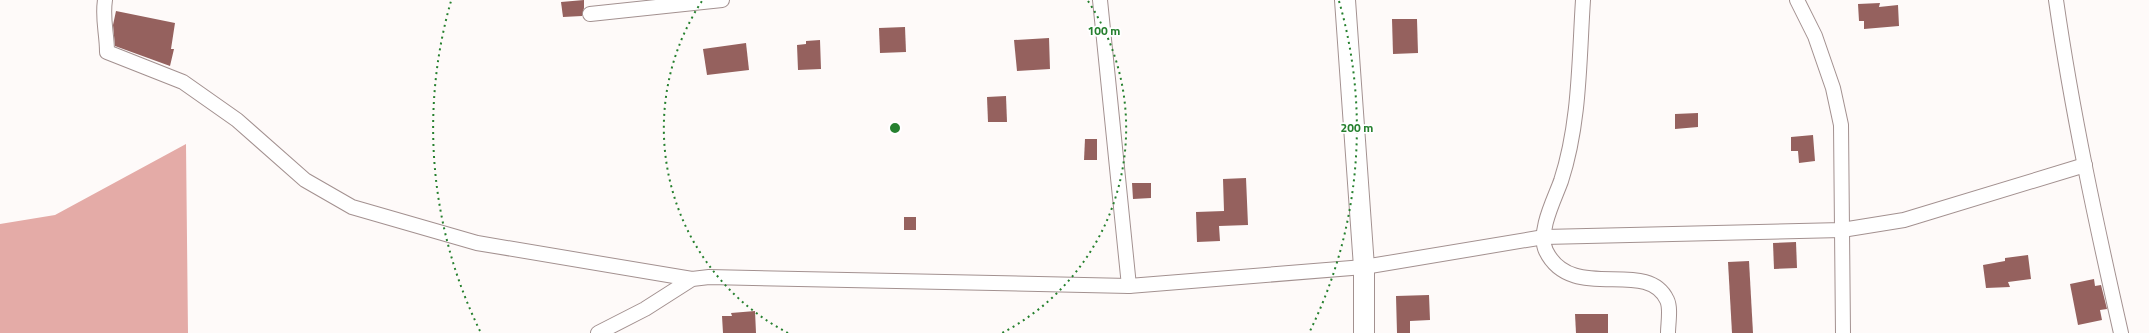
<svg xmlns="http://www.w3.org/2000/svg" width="2149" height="333" font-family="'Titillium Web',sans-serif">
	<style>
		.water { fill: #e4aba7 }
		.building { fill: #95615e }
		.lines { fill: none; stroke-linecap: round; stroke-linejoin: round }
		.street-casing { stroke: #a39190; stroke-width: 16 }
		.secondary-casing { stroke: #a39190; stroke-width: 22 }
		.street { stroke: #fff; stroke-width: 14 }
		.secondary { stroke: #fff; stroke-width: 20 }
		.ring { fill: none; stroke: #26802f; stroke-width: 2; stroke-dasharray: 2 4 }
		.centre { fill: #26802f; stroke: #fff; stroke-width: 2 }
		.ring-label { font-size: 12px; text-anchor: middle; font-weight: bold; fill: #26802f; stroke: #fff; stroke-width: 3.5; stroke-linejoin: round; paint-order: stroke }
	</style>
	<rect width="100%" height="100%" fill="#fefaf9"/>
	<path class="water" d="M186,144L188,333H0V224L55,215Z"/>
	<g class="building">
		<path d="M584,0V8L582,16L563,17L561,2Z"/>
		<path d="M1880,3L1879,7L1898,5L1899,26L1864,29V21H1859L1858,4Z"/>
		<path d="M116,11L175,23L171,49H174L170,66L115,46L113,25Z"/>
		<path d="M1392,19H1417L1418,53L1393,54Z"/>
		<path d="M905,27L906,52L880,53L879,28Z"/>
		<path d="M1049,38L1050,69L1017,71L1014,40Z"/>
		<path d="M820,40L821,69L798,70L797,45L806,44V41Z"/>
		<path d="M746,43L749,70L707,75L703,49Z"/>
		<path d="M1006,96L1007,122H988L987,97Z"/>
		<path d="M1698,113V127L1675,129V114Z"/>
		<path d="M1813,135L1815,161L1799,163L1798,151H1791V137Z"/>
		<path d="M1085,139H1097V160H1084Z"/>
		<path d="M1246,178L1248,225L1219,226L1220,241L1197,242L1196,212L1224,211L1223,179Z"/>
		<path d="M1132,183H1151V198L1133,199Z"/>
		<rect x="904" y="217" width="12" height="13"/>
		<path d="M1796,242L1797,268L1774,269L1773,243Z"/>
		<path d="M2028,255L2031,279L2008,282L2010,287L1986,288L1983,265L2005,261V258Z"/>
		<path d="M1749,261L1753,333H1732L1728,262Z"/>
		<path d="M2094,279L2095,286L2101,285L2107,309L2100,310L2102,320L2078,325L2070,284Z"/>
		<path d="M1429,295L1430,320L1410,321V333H1397L1396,296Z"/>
		<path d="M755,311L756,333H723L722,316H732L731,313Z"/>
		<path d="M1575,314H1608V333H1576Z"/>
	</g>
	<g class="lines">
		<g class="street-casing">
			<g id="street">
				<path d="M105,0C102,19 107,33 107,52L183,82L237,120L305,180L352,207L477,243L692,279"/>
				<path d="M1100,0L1129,286"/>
				<path d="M1583,0C1579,60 1580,123 1561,181C1555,198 1537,232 1546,251C1572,304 1647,257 1667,300C1671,308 1668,324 1668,333"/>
				<path d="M1797,0L1815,36L1833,88L1841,125L1843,333"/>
				<path d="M2056,0C2072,112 2096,223 2121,333"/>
				<path d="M590,14L722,0"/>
				<path d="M598,333L645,309L692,279L709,277L1129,286L1364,267L1544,237L1842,230L1904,220L2085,165"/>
			</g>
		</g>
		<g class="secondary-casing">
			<path id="secondary" d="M1345,0L1364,267V333"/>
		</g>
		<use href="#street" class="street"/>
		<use href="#secondary" class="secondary"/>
	</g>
	<g class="ring">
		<path d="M788 333A231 231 0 0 1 702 1M1088 1A231 231 0 0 1 1002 333"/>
		<path d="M480 331A462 462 0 0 1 451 1M1339 1A462 462 0 0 1 1310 331"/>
	</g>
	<circle cx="895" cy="128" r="6" class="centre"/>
	<g class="ring-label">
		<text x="1104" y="35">100 m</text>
		<text x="1357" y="132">200 m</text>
	</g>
</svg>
